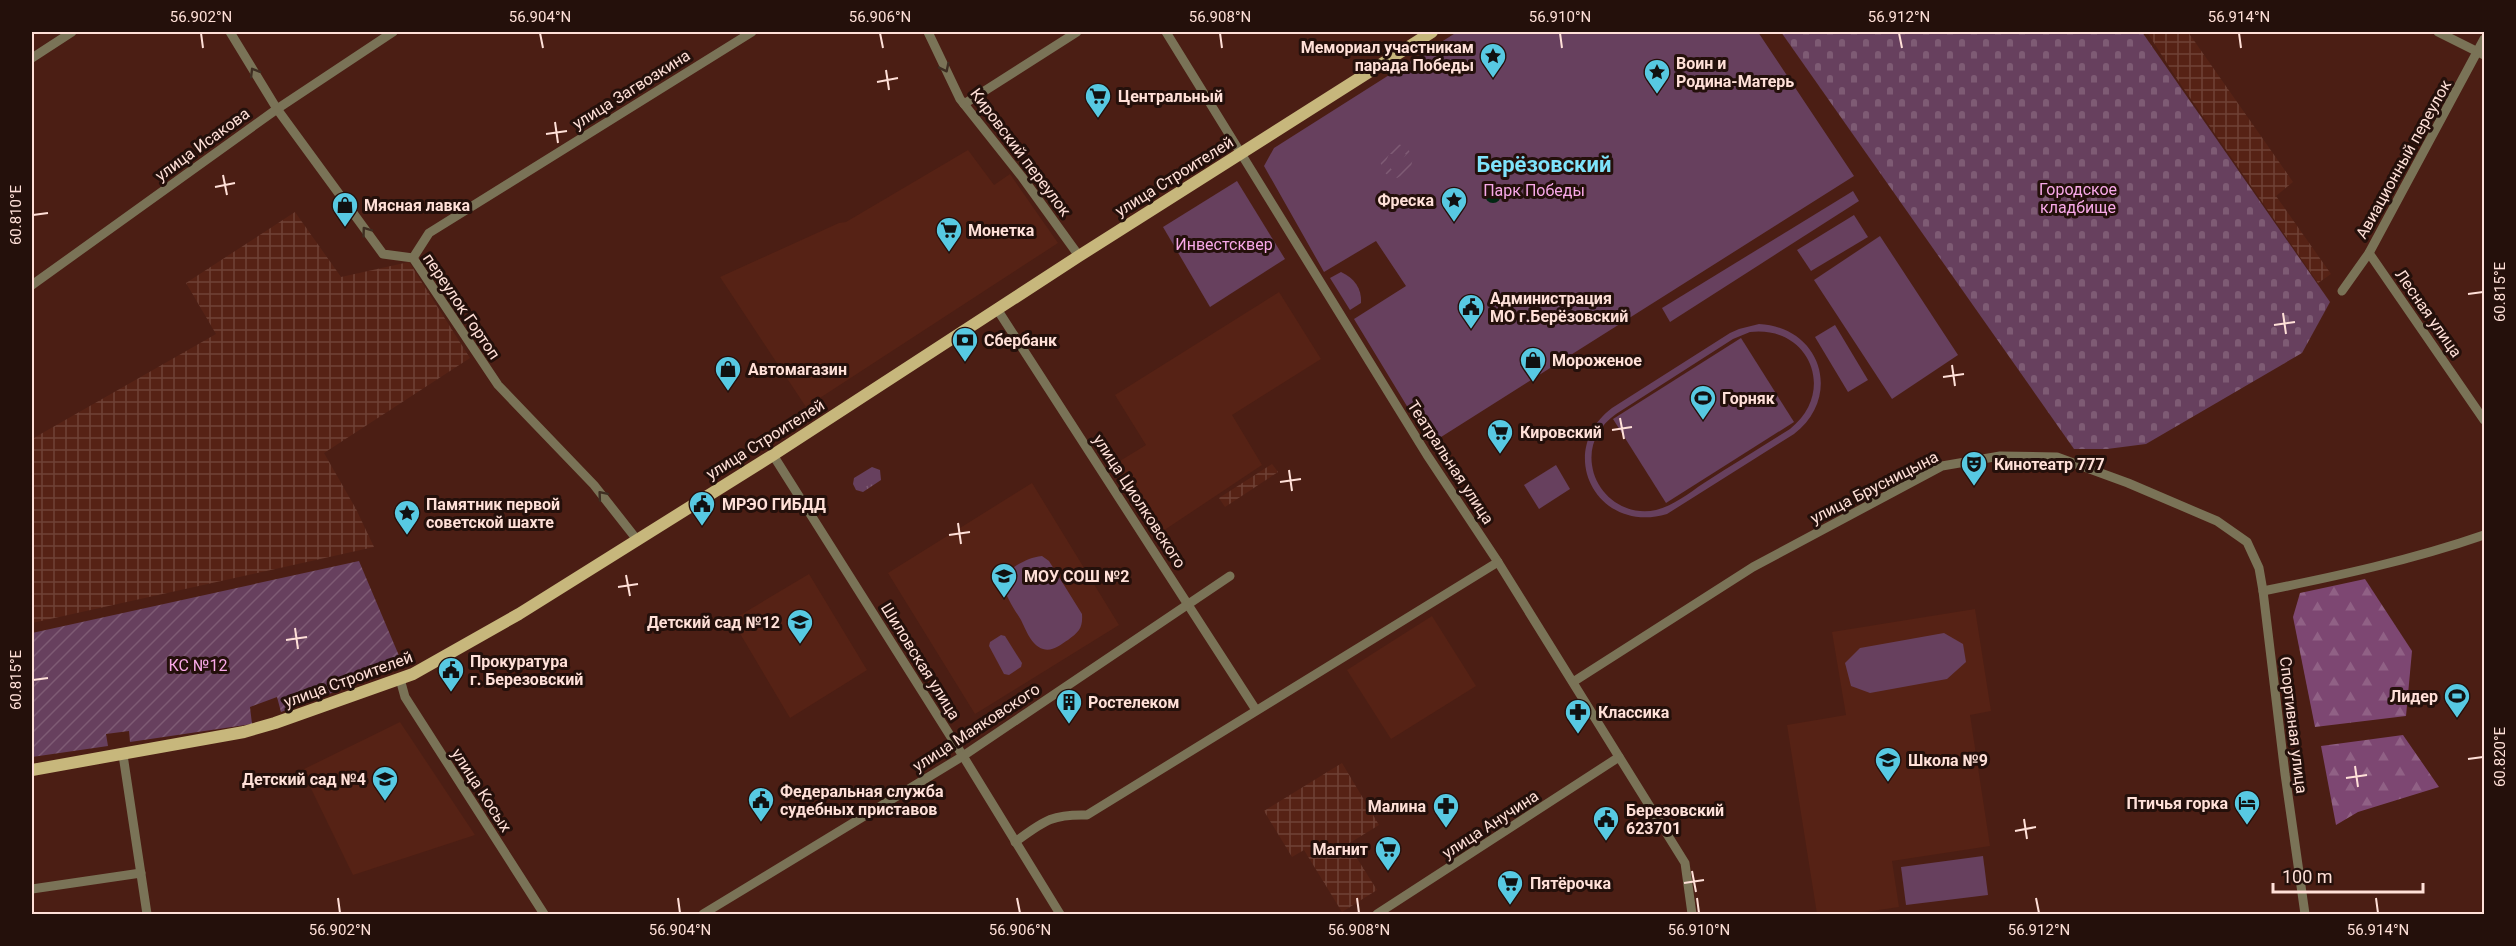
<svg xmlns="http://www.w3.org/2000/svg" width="2516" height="946" font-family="Roboto,sans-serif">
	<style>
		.built { fill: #562215 }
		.industrial { fill: url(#industrial-grid) }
		.grass { fill: url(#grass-tufts) }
		.forest { fill: url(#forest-firs) }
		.cemetery { fill: url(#cemetery-stones) }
		.park { fill: #67405e; fill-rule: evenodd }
		.garden { fill: url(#garden-furrows); fill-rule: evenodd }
		.water { fill: #022713 }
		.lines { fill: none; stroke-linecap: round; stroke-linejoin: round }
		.minor { stroke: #7a7357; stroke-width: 9 }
		.major { stroke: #c7b77c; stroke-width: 12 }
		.oneway { stroke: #3e2e22 }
		.ticks { fill: none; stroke: #ffe0d8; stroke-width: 2 }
		.labels { text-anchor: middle; stroke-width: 6; stroke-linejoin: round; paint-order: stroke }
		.poi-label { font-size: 16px; font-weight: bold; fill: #ffe0d8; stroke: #24100b; text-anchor: start }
		.street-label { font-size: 16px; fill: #ffe0d8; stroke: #24100b }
		.park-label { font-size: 16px; fill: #f9a9e8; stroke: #24100b }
		.district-label { font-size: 22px; font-weight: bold; fill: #7ee3fb; stroke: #24100b }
		.neatline { fill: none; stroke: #ffe0d8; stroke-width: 2 }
		.ticks-label { font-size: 15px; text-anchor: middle; fill: #ffe0d8 }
	</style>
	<defs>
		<pattern id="industrial-grid" width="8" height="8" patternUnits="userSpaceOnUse" patternTransform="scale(1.5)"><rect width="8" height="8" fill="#562215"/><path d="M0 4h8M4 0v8" fill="none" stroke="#6f4236"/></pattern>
		<pattern id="grass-tufts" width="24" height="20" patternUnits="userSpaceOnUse" patternTransform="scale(1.5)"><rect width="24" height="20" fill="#67405e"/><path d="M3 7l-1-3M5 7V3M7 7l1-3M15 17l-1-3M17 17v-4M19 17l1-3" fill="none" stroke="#7e5b74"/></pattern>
		<pattern id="forest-firs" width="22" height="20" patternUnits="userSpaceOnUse" patternTransform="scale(1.5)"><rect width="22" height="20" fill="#7d4772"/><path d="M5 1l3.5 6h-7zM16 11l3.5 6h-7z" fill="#906185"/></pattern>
		<pattern id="cemetery-stones" width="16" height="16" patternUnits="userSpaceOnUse" patternTransform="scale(1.5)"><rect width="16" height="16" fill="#67405e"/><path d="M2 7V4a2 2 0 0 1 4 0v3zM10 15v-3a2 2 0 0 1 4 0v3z" fill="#7e5b74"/></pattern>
		<pattern id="garden-furrows" width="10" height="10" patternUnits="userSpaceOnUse" patternTransform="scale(1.5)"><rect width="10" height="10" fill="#67405e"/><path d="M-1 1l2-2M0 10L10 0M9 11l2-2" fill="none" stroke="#7e5b74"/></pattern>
	</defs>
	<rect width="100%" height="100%" fill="#4b1e14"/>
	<g class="built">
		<path d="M968,150L994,185L1010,174L1058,243L806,407L720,277L839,223L846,222Z"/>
		<path d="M1279,292L1321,359L1232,415L1262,465L1160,533L1115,464L1146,445L1115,395Z"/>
		<path d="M1032,483L1119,625L975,714L888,573Z"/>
		<path d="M809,574L867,670L790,718L732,620Z"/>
		<path d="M1975,609L1991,711L1970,715L1990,846L1892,861L1899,907L1852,914H1817L1787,725L1846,715L1832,632Z"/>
		<path d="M1432,616L1476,686L1391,739L1347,670Z"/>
		<path d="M400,722L475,835L353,875L302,770Z"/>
	</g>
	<g class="industrial">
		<path d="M2147,32H2188L2293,182L2276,196L2331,274L2318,283L2177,79Z"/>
		<path d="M295,212L341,277L409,262L470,358L324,453L356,509L374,547L32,623V439L216,334L186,283Z"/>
		<path d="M1272,464L1278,472L1225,507L1219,498Z"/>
		<path d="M1342,763L1379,825L1348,844L1377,890L1342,912L1304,850L1292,857L1264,811Z"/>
	</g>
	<path class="grass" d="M872,467L880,470L881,480L863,492L856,490L853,484L854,478Z"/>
	<g class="forest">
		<path d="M2365,579L2412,651L2406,716L2315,727L2293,617L2300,593Z"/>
		<path d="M2403,735L2439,787L2358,812L2336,825L2321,746Z"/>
	</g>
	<path class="cemetery" d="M1781,32H2142L2330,302L2302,353L2146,444L2107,449H2074Z"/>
	<g class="park">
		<path d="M1457,32H1758L1854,176L1430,444L1354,319L1406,286L1376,241L1324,272L1264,166L1274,148Z"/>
		<path d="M1237,181L1285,259L1210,307L1163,227Z"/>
		<path d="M1853,191L1859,201L1670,322L1662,308Z"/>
		<path d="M1854,215L1868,237L1811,271L1797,250Z"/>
		<path d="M1880,236L1958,355L1892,399L1814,280Z"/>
		<path d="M1341,272C1354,278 1362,288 1361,303L1350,310L1330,278Z"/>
		<path d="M1759,324C1821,327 1843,396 1794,434L1667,514C1597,535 1554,452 1612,408L1730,333L1739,329ZM1750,332C1810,325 1837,392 1790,429C1761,447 1732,465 1704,483C1689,493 1673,506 1656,510C1626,517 1596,495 1592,465C1589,444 1599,426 1616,414L1733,339Z"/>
		<path d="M1835,325L1868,380L1848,392L1815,337Z"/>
		<path d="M1741,338L1794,422L1666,503L1613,419Z"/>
		<path d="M1556,465L1570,489L1539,509L1524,485Z"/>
		<path d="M1042,556L1049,561L1082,614C1083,628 1079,632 1068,640C1060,645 1052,652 1043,649C1031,645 1026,630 1021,620C1010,602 992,580 1017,565C1026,560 1032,557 1042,556Z"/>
		<path d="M1944,633L1963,644L1966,662L1947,679L1870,693L1851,686L1845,663L1860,648Z"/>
		<path d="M1001,635L1005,636L1022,663L1021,667L1009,675L1004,674L989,646L990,642Z"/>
		<path d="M1983,856L1988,895L1906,905L1901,867Z"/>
	</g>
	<g class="garden">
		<path d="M1395,143L1407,147L1413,158L1410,171L1397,178L1386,174L1380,162L1383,150ZM1389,154H1406L1396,171L1391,169L1390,164L1386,161Z"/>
		<path d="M359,561L400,658L398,668L281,712L277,697L250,707L252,724L130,742L129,731L106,734L108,746L32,757V633Z"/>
	</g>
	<circle class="water" cx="1493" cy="195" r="8"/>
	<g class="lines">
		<g class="minor">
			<path d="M230,32L277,109L383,254L413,258L498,385L594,485L638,541"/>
			<path d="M928,32L960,99L1022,177L1079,256"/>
			<path d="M1166,32L1427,455L1498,562L1685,863L1692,914"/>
			<path d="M2438,32L2484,55"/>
			<path d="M32,58L72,32"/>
			<path d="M964,104L1077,32"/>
			<path d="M2369,253L2484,420"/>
			<path d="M413,258L429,233L752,32"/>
			<path d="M32,285L277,109L393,32"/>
			<path d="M2342,291L2369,253L2484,39"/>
			<path d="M997,309L1256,710"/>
			<path d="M773,455L963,756L1060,914"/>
			<path d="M2263,591C2337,576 2412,560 2484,535"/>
			<path d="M400,679L405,697L544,914"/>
			<path d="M1573,682L1753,567L1942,466L2000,456L2057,457L2128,483L2217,521L2247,542L2259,568L2263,591L2285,774L2305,914"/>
			<path d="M123,755L147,914"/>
			<path d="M1015,842C1044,821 1051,814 1087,815L1498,562"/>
			<path d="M32,889L141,873"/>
			<path d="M703,914L963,756L1230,576"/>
			<path d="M1377,914L1619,757"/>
		</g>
		<path class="major" d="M32,770L244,732L275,723L413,674L519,614L773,455L1079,256L1432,32"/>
	</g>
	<defs><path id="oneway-chevron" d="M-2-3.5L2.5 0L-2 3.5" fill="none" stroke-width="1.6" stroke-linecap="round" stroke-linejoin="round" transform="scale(1.5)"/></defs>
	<g class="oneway">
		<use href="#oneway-chevron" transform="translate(945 68) rotate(64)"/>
		<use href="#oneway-chevron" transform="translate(254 72) rotate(-121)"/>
		<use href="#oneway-chevron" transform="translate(366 231) rotate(-126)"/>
		<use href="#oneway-chevron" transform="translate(602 495) rotate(-130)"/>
	</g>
	<path class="ticks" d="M201,33L203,48M540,33L543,48M880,33L883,48M1220,33L1222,48M1560,33L1562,48M1899,33L1902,48M2239,33L2241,48M886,70L889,90M877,82L898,78M555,122L558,143M546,134L567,131M223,175L227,195M215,187L235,183M33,215L48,213M2468,294L2483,292M2283,313L2286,334M2274,325L2295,322M1952,365L1955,386M1943,377L1964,374M1620,418L1624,439M1612,430L1632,427M1289,470L1292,491M1280,482L1301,479M958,523L961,544M949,535L970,532M626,575L630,596M618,587L638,584M295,628L298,649M286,640L307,637M33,680L48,678M2468,759L2483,757M2355,766L2358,787M2346,778L2367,775M2024,819L2027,839M2015,831L2036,827M1692,871L1696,892M1684,883L1704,880M338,898L340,913M678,898L680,913M1017,898L1020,913M1357,898L1359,913M1697,898L1699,913M2036,898L2039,913M2376,898L2378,913"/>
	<defs>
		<g id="sight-pin" transform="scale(1.35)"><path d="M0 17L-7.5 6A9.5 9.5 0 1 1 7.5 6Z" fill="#57c9e2" stroke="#24100b"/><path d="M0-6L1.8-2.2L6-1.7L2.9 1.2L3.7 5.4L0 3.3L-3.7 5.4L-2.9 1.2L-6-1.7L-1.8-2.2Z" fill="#111"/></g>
		<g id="supermarket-pin" transform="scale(1.35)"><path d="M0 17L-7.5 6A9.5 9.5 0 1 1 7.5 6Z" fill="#57c9e2" stroke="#24100b"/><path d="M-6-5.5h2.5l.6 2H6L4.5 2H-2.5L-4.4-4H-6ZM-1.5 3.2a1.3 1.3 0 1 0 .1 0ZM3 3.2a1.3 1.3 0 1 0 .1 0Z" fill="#111"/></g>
		<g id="shop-pin" transform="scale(1.35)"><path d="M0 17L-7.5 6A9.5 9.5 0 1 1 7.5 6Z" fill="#57c9e2" stroke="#24100b"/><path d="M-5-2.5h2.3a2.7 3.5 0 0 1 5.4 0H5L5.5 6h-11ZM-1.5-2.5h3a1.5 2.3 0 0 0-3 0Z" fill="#111"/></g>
		<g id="civic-pin" transform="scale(1.35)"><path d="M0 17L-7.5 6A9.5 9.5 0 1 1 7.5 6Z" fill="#57c9e2" stroke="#24100b"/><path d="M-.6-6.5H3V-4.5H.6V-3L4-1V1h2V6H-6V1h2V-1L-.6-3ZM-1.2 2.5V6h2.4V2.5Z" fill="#111"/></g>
		<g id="bank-pin" transform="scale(1.35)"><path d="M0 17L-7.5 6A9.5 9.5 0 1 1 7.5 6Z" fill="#57c9e2" stroke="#24100b"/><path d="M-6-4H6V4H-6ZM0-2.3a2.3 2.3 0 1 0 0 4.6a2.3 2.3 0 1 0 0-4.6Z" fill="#111"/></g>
		<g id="stadium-pin" transform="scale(1.35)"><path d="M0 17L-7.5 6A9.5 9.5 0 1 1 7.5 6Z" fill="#57c9e2" stroke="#24100b"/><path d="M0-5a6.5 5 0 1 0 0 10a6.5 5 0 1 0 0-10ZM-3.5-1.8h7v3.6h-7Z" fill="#111"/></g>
		<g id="theatre-pin" transform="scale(1.35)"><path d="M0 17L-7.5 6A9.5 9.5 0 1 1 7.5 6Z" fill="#57c9e2" stroke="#24100b"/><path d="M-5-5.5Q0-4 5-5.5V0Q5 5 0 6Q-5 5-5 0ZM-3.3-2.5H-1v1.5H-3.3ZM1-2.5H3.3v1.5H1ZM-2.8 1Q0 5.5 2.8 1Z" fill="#111"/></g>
		<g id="school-pin" transform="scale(1.35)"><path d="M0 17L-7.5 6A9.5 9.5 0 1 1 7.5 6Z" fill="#57c9e2" stroke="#24100b"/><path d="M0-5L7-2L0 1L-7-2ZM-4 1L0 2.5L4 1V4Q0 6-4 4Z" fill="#111"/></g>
		<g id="building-pin" transform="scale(1.35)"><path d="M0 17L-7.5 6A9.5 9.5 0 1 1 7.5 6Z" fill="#57c9e2" stroke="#24100b"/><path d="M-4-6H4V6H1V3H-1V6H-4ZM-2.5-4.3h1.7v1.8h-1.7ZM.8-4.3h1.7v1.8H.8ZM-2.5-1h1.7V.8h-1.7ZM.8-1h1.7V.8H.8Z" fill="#111"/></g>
		<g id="pharmacy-pin" transform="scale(1.35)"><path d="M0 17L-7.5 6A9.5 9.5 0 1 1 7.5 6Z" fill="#57c9e2" stroke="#24100b"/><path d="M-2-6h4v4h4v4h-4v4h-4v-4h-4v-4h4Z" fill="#111"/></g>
		<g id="hotel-pin" transform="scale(1.35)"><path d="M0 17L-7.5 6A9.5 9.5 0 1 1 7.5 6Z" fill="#57c9e2" stroke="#24100b"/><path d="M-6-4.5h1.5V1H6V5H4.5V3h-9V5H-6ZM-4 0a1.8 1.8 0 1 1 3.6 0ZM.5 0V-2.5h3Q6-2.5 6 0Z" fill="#111"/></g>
	</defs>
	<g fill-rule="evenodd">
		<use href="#sight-pin" x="1493" y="56"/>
		<use href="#sight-pin" x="1657" y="72"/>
		<use href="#supermarket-pin" x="1098" y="96"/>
		<use href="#sight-pin" x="1454" y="200"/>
		<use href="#shop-pin" x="345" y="205"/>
		<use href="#supermarket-pin" x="949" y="230"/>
		<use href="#civic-pin" x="1471" y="307"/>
		<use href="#bank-pin" x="965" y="340"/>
		<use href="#shop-pin" x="1533" y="360"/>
		<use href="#shop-pin" x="728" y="369"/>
		<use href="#stadium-pin" x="1703" y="398"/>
		<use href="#supermarket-pin" x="1500" y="432"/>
		<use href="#theatre-pin" x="1974" y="464"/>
		<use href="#civic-pin" x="702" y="504"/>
		<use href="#sight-pin" x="407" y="513"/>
		<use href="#school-pin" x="1004" y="576"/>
		<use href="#school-pin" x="800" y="622"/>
		<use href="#civic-pin" x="451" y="670"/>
		<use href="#stadium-pin" x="2457" y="696"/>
		<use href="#building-pin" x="1069" y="702"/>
		<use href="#pharmacy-pin" x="1578" y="712"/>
		<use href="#school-pin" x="1888" y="760"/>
		<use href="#school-pin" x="385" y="779"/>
		<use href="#civic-pin" x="761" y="800"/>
		<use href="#hotel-pin" x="2247" y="803"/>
		<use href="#pharmacy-pin" x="1446" y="806"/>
		<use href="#civic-pin" x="1606" y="819"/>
		<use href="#supermarket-pin" x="1388" y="849"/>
		<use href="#supermarket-pin" x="1510" y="883"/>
	</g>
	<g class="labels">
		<g class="poi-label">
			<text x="1474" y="53" text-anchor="end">Мемориал участникам<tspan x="1474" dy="18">парада Победы</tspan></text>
			<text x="1676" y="69">Воин и<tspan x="1676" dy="18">Родина-Матерь</tspan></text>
			<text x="1118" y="102">Центральный</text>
			<text x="1434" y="206" text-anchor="end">Фреска</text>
			<text x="364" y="211">Мясная лавка</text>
			<text x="968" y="236">Монетка</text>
			<text x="1490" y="304">Администрация<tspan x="1490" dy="18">МО г.Берёзовский</tspan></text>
			<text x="984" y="346">Сбербанк</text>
			<text x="1552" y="366">Мороженое</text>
			<text x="748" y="375">Автомагазин</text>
			<text x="1722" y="404">Горняк</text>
			<text x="1520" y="438">Кировский</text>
			<text x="1994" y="470">Кинотеатр 777</text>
			<text x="426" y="510">Памятник первой<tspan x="426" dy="18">советской шахте</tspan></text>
			<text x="722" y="510">МРЭО ГИБДД</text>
			<text x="1024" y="582">МОУ СОШ №2</text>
			<text x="780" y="628" text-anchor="end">Детский сад №12</text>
			<text x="470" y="667">Прокуратура<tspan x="470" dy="18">г. Березовский</tspan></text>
			<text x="2438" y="702" text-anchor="end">Лидер</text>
			<text x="1088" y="708">Ростелеком</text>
			<text x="1598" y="718">Классика</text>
			<text x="1908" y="766">Школа №9</text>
			<text x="366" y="785" text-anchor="end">Детский сад №4</text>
			<text x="780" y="797">Федеральная служба<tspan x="780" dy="18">судебных приставов</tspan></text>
			<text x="2228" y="809" text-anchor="end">Птичья горка</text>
			<text x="1426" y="812" text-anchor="end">Малина</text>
			<text x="1626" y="816">Березовский<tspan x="1626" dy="18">623701</tspan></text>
			<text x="1368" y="855" text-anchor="end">Магнит</text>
			<text x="1530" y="889">Пятёрочка</text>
		</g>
		<g class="street-label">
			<text transform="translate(631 89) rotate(-32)" y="6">улица Загвозкина</text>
			<text transform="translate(202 144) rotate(-36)" y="6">улица Исакова</text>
			<text transform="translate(1021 152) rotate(53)" y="6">Кировский переулок</text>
			<text transform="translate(2403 159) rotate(-61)" y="6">Авиационный переулок</text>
			<text transform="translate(1174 176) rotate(-32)" y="6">улица Строителей</text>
			<text transform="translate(462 306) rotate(56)" y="6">переулок Гортоп</text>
			<text transform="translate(2429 313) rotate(55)" y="6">Лесная улица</text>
			<text transform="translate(765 439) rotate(-32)" y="6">улица Строителей</text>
			<text transform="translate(1451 462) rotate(57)" y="6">Театральная улица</text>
			<text transform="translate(1874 487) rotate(-27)" y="6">улица Брусницына</text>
			<text transform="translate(1140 501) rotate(57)" y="6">улица Циолковского</text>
			<text transform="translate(921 661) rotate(58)" y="6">Шиловская улица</text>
			<text transform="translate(348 679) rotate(-20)" y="6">улица Строителей</text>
			<text transform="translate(2294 725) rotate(83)" y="6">Спортивная улица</text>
			<text transform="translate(976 727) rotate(-33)" y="6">улица Маяковского</text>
			<text transform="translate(482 790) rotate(57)" y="6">улица Косых</text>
			<text transform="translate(1490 824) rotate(-33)" y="6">улица Анучина</text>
		</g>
		<g class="park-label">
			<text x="2078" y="195">Городское<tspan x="2078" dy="18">кладбище</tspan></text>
			<text x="1534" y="196">Парк Победы</text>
			<text x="1224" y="250">Инвестсквер</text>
			<text x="198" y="671">КС №12</text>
		</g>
		<g class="district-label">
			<text x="1544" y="172">Берёзовский</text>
		</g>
	</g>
	<rect width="2516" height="946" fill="none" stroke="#24100b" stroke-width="66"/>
	<path d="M2273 883v9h150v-9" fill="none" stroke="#ffe0d8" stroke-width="3"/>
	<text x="2282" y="883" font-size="18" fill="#ffe0d8" stroke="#24100b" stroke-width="4.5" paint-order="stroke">100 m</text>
	<rect x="33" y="33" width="2450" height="880" class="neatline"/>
	<g class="ticks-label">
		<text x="201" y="22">56.902°N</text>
		<text x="540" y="22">56.904°N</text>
		<text x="880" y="22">56.906°N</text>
		<text x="1220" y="22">56.908°N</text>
		<text x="1560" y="22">56.910°N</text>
		<text x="1899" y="22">56.912°N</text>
		<text x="2239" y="22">56.914°N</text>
		<text transform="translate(16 215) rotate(-90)" y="5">60.810°E</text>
		<text transform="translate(2500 292) rotate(-90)" y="5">60.815°E</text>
		<text transform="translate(16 680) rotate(-90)" y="5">60.815°E</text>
		<text transform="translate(2500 757) rotate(-90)" y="5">60.820°E</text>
		<text x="340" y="935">56.902°N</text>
		<text x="680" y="935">56.904°N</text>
		<text x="1020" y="935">56.906°N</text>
		<text x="1359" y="935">56.908°N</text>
		<text x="1699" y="935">56.910°N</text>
		<text x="2039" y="935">56.912°N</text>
		<text x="2378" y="935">56.914°N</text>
	</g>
</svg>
